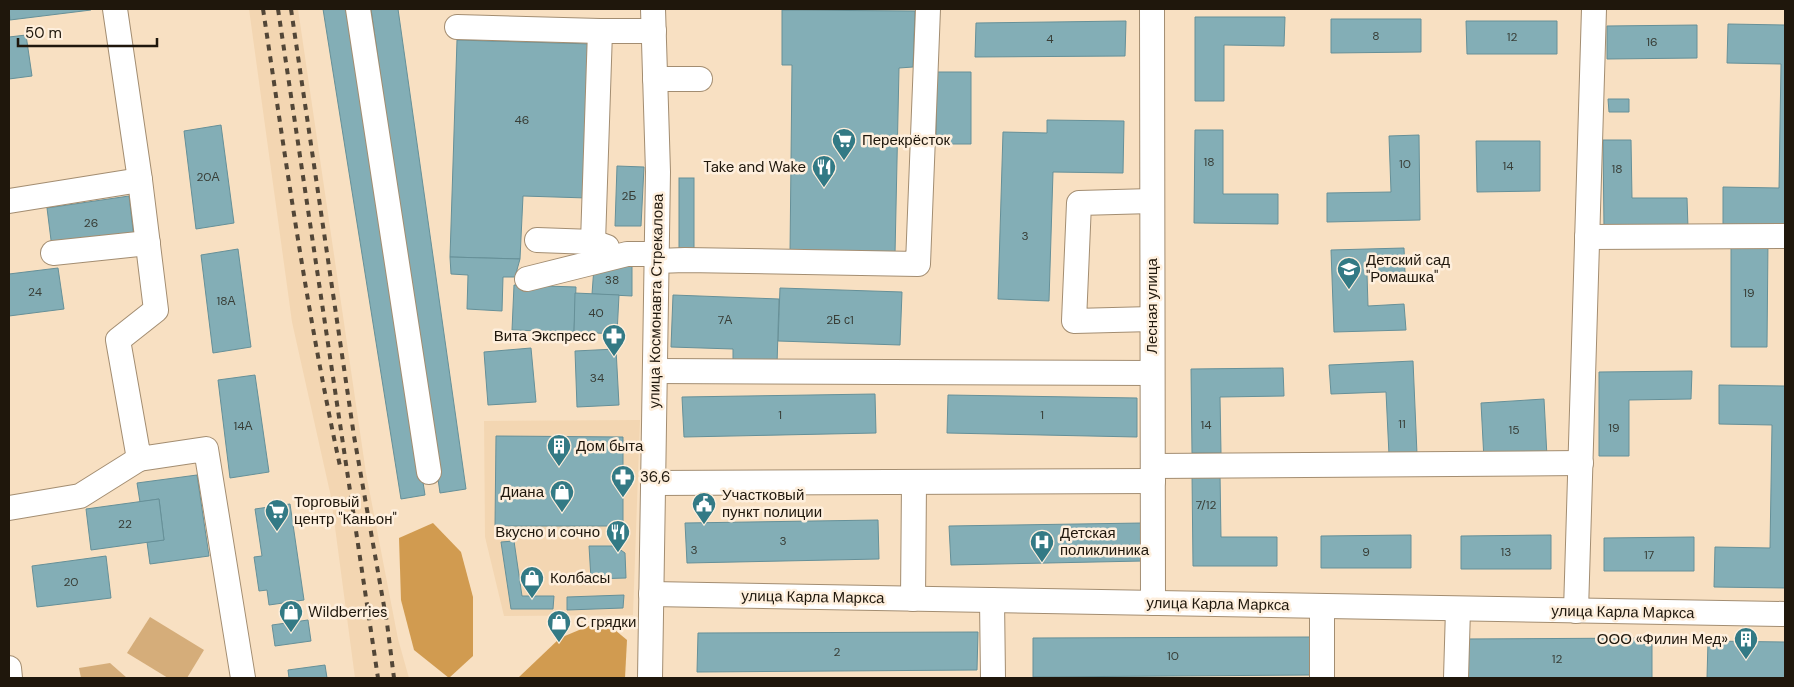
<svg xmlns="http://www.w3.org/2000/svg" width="1794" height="687" font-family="'DM Sans',sans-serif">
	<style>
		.built { fill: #f3d6b2 }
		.green { fill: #d5ad7a }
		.forest { fill: #d19b50 }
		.building { fill: #83aeb6; stroke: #669098 }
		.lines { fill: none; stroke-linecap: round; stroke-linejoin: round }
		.minor-casing { stroke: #a38d71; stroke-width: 26 }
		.minor { stroke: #fff; stroke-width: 24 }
		.rail { stroke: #524637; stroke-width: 4; stroke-dasharray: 6 6; stroke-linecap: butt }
		.labels { text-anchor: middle; stroke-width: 5; stroke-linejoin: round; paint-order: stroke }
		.number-label { font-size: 12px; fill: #383d36 }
		.poi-label { font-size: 15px; fill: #1f170c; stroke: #feefdd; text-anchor: start }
		.street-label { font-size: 15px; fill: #1f170c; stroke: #feefdd }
	</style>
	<rect width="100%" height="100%" fill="#f8e0c2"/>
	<g class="built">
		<path d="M249,9H298L366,473L398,639L409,678H355L331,497L292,322Z"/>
		<path d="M640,420L633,615L504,616L485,537L484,421Z"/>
	</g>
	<g class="green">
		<path d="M150,617L204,650L187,678H168L127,653Z"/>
		<path d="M110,663L127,678H81L79,668Z"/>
	</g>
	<g class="forest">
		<path d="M433,523L461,552L473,597V656L449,678L414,650L401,600L399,538Z"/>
		<path d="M603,620L627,640L625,678H518L560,638Z"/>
	</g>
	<g class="building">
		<path d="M9,9H90L91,10L10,20Z"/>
		<path d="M323,9H349L425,495L401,499Z"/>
		<path d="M371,9H398L466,489L440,493Z"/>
		<path d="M782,10L915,11L913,67L899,68L895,254H790L792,65H782Z"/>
		<path d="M1195,17H1285L1284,46L1224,45V101H1195Z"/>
		<path d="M1331,19H1421V52L1331,53Z"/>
		<path d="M1126,21L1125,56L975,57L976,23Z"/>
		<path d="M1466,21H1557V54H1467Z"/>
		<path d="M1728,24L1785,25V227L1723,226V187L1779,188L1781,64L1727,63Z"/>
		<path d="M1697,25V58L1607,59V26Z"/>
		<path d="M26,35L32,76L9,79V37Z"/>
		<path d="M457,40L592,44L587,198L523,196L520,259L450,257Z"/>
		<path d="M937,72H971V144H936Z"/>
		<path d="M1608,99H1629V112H1609Z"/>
		<path d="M1047,120L1124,121L1123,173L1053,172L1049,301L998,299L1003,132L1047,133Z"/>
		<path d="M221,125L234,223L196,229L184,131Z"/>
		<path d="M1195,130H1223V194H1278V224L1194,223Z"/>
		<path d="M1419,135L1420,220L1327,222V193L1391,192L1389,136Z"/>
		<path d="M1603,140H1631L1632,198H1687L1688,228H1604Z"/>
		<path d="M1476,141H1540V191L1477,192Z"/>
		<path d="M617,166L644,167L641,226H615Z"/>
		<rect x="679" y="178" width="15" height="80"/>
		<path d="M129,196L134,238L52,248L47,208Z"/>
		<path d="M1731,240H1768L1767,347H1731Z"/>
		<path d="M1404,248L1405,273L1367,274L1368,306L1404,304L1406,330L1334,332L1331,250Z"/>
		<path d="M238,249L251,347L213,353L201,255Z"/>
		<path d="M450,257L520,259L515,277H503L502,311L467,309L468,275L451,274Z"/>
		<path d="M632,265V296L592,294L594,267Z"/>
		<path d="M58,268L64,309L9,316V274Z"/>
		<path d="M514,285L576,287L574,332L512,330Z"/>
		<path d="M780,288L902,292L900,345L778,341Z"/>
		<path d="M575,293L619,295L617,334L574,332Z"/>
		<path d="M673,295L779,299L777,365L733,364V349L671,347Z"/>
		<path d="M531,348L536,402L488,405L484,352Z"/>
		<path d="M616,349L619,405L577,407L575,351Z"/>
		<path d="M1413,361L1417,454L1389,455L1386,392L1331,394L1329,365Z"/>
		<path d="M1283,368L1284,396L1220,397L1221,453H1192L1191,369Z"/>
		<path d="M1692,371L1691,399L1629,400V456H1599V372Z"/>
		<path d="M255,375L269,472L230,478L218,380Z"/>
		<path d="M1719,385L1785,386V588L1714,587L1715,547L1770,548L1772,425L1719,424Z"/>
		<path d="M875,394L876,433L684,437L682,397Z"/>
		<path d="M948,395L1137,398V437L947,433Z"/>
		<path d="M1544,399L1547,457L1484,460L1481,403Z"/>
		<path d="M496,436L623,437V526H495Z"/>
		<path d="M1192,474H1220L1221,537H1277V566H1193Z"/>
		<path d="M197,475L209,556L150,564L147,542L164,540L159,499L140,502L137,483Z"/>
		<path d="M159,499L164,540L91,550L86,509Z"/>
		<path d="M290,504L304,600L269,605L267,590L259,591L254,557L262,556L255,509Z"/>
		<path d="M878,520L879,559L687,563L685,523Z"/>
		<path d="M1142,523L1143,561L951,565L949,526Z"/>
		<path d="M1411,535V568H1321V536Z"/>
		<path d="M1551,535V569H1461V536Z"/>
		<path d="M1694,537V571H1604V538Z"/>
		<path d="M514,541L522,596H554L553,609H511L501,542Z"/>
		<path d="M589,546H615L625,553L626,578L591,579Z"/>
		<path d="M106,556L111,598L37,607L32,566Z"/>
		<path d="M624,595L623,608L567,610V597Z"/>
		<path d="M308,620L311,641L275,646L272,625Z"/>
		<path d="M978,632L977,670L697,672L698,633Z"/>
		<path d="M1313,637L1312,675L1033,677V638Z"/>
		<path d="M1652,638V678H1462L1463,639Z"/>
		<path d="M1708,641L1785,642V678H1707Z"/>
		<path d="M325,665L327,678H289L288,670Z"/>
	</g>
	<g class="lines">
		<g class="minor-casing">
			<g id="minor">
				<path d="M115,9L140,180L156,310L118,340L139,459L206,449L243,678"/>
				<path d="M358,9L429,472"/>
				<path d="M1152,9L1153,603"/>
				<path d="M457,27L600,31H654"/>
				<path d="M655,79H700"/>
				<path d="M9,201L140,180"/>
				<path d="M1152,201L1079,203L1074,321L1152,319"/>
				<path d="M1587,237L1785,236"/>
				<path d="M537,240L593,242L607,247"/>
				<path d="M593,242L600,31"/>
				<path d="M53,253L148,243"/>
				<path d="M657,261L685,260L918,264L928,9"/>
				<path d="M527,279L627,254H657"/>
				<path d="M655,371L1152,373"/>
				<path d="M1153,466L1581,463"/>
				<path d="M653,483L1153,481"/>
				<path d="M9,508L80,496L139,459"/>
				<path d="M651,594L1785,614"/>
				<path d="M913,599L914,483"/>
				<path d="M992,600L993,678"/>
				<path d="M1576,611L1594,9"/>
				<path d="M9,668L10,678"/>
				<path d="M650,678L658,172L653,9"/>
				<path d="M1322,678V606"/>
				<path d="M1456,678L1458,609"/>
			</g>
		</g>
		<use href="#minor" class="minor"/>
		<g class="rail">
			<path d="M263,9C286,161 307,315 340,466"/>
			<path d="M278,9L378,678"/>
			<path d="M291,9L354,436L387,623L394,678"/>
		</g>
	</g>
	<defs>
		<g id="supermarket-pin" transform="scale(1.25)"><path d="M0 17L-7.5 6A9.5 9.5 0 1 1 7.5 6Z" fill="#337a85" stroke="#feefdd"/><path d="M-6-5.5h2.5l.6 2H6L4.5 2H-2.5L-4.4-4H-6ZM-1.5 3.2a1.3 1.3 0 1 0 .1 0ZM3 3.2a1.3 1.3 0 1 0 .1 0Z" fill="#fff"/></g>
		<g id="restaurant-pin" transform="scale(1.25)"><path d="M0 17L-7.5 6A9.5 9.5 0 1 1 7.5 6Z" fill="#337a85" stroke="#feefdd"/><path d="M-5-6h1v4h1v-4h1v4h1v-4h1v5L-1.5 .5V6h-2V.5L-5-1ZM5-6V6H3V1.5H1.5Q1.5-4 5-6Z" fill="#fff"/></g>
		<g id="school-pin" transform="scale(1.25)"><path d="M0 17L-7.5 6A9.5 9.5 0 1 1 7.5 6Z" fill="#337a85" stroke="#feefdd"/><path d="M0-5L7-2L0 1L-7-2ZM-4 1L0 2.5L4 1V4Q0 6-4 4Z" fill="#fff"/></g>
		<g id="pharmacy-pin" transform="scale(1.25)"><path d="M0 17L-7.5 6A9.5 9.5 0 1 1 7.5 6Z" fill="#337a85" stroke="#feefdd"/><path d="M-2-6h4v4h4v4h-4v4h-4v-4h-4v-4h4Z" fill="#fff"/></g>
		<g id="building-pin" transform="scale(1.25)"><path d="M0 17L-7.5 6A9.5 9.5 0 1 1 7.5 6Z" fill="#337a85" stroke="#feefdd"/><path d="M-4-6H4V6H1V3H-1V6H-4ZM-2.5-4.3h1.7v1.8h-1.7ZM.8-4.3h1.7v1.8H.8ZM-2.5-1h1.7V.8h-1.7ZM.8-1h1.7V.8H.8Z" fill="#fff"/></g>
		<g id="shop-pin" transform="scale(1.25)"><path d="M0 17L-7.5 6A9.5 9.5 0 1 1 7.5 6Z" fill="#337a85" stroke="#feefdd"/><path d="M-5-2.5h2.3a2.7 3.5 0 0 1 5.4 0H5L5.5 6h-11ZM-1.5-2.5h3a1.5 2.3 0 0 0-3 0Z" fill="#fff"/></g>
		<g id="civic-pin" transform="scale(1.25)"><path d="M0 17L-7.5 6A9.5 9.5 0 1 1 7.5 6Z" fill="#337a85" stroke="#feefdd"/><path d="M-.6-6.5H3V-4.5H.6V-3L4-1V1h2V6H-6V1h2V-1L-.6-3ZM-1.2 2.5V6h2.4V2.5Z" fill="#fff"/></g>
		<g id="hospital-pin" transform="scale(1.25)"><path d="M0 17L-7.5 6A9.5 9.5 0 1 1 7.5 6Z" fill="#337a85" stroke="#feefdd"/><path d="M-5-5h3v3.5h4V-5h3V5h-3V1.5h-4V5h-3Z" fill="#fff"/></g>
	</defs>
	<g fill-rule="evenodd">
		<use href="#supermarket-pin" x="844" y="140"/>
		<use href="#restaurant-pin" x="824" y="167"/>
		<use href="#school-pin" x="1349" y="269"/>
		<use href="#pharmacy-pin" x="614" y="336"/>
		<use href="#building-pin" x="559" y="446"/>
		<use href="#pharmacy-pin" x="623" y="477"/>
		<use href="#shop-pin" x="562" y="492"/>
		<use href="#civic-pin" x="704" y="504"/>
		<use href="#supermarket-pin" x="277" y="511"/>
		<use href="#restaurant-pin" x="618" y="532"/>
		<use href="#hospital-pin" x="1042" y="542"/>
		<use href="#shop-pin" x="532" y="578"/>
		<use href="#shop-pin" x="291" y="612"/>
		<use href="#shop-pin" x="559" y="622"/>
		<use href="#building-pin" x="1746" y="639"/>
	</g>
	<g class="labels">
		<g class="number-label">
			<text x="1376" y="40">8</text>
			<text x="1512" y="41">12</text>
			<text x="1050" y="43">4</text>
			<text x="1652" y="46">16</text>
			<text x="522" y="124">46</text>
			<text x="1209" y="166">18</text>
			<text x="1405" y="168">10</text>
			<text x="1508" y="170">14</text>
			<text x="1617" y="173">18</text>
			<text x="208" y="181">20А</text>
			<text x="629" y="200">2Б</text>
			<text x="91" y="227">26</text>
			<text x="1025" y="240">3</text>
			<text x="612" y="284">38</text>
			<text x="35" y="296">24</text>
			<text x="1749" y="297">19</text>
			<text x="226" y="305">18А</text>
			<text x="596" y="317">40</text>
			<text x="725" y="324">7А</text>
			<text x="840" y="324">2Б с1</text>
			<text x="597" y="382">34</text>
			<text x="780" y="419">1</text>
			<text x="1042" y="419">1</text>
			<text x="1402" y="428">11</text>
			<text x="1206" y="429">14</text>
			<text x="243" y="430">14А</text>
			<text x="1614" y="432">19</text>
			<text x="1514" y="434">15</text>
			<text x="1206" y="509">7/12</text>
			<text x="125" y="528">22</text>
			<text x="783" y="545">3</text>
			<text x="694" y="554">3</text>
			<text x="1366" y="556">9</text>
			<text x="1506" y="556">13</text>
			<text x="1649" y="559">17</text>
			<text x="71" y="586">20</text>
			<text x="837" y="656">2</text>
			<text x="1173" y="660">10</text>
			<text x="1557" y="663">12</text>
		</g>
		<g class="poi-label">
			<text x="862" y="145">Перекрёсток</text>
			<text x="806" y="172" text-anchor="end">Take and Wake</text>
			<text x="1366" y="265">Детский сад<tspan x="1366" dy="17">"Ромашка"</tspan></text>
			<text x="596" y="341" text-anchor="end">Вита Экспресс</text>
			<text x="576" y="451">Дом быта</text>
			<text x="640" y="482">36,6</text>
			<text x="544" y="497" text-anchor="end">Диана</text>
			<text x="722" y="500">Участковый<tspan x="722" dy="17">пункт полиции</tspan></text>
			<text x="294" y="507">Торговый<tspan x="294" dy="17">центр "Каньон"</tspan></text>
			<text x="600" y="537" text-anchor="end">Вкусно и сочно</text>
			<text x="1060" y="538">Детская<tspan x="1060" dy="17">поликлиника</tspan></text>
			<text x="550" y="583">Колбасы</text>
			<text x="308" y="617">Wildberries</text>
			<text x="576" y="627">С грядки</text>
			<text x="1728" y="644" text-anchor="end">ООО «Филин Мед»</text>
		</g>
		<g class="street-label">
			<text transform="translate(656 301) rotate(-89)" y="5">улица Космонавта Стрекалова</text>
			<text transform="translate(1152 306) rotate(-90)" y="5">Лесная улица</text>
			<text transform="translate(813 597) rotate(1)" y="5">улица Карла Маркса</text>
			<text transform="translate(1218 604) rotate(1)" y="5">улица Карла Маркса</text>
			<text transform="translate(1623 612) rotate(1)" y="5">улица Карла Маркса</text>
		</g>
	</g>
	<rect width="1794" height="687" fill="none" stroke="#1f170c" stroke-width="20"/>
	<path d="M18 38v8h139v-8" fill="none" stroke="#1f170c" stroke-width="2.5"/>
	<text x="25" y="38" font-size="15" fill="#1f170c" stroke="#feefdd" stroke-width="4" paint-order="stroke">50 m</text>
</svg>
